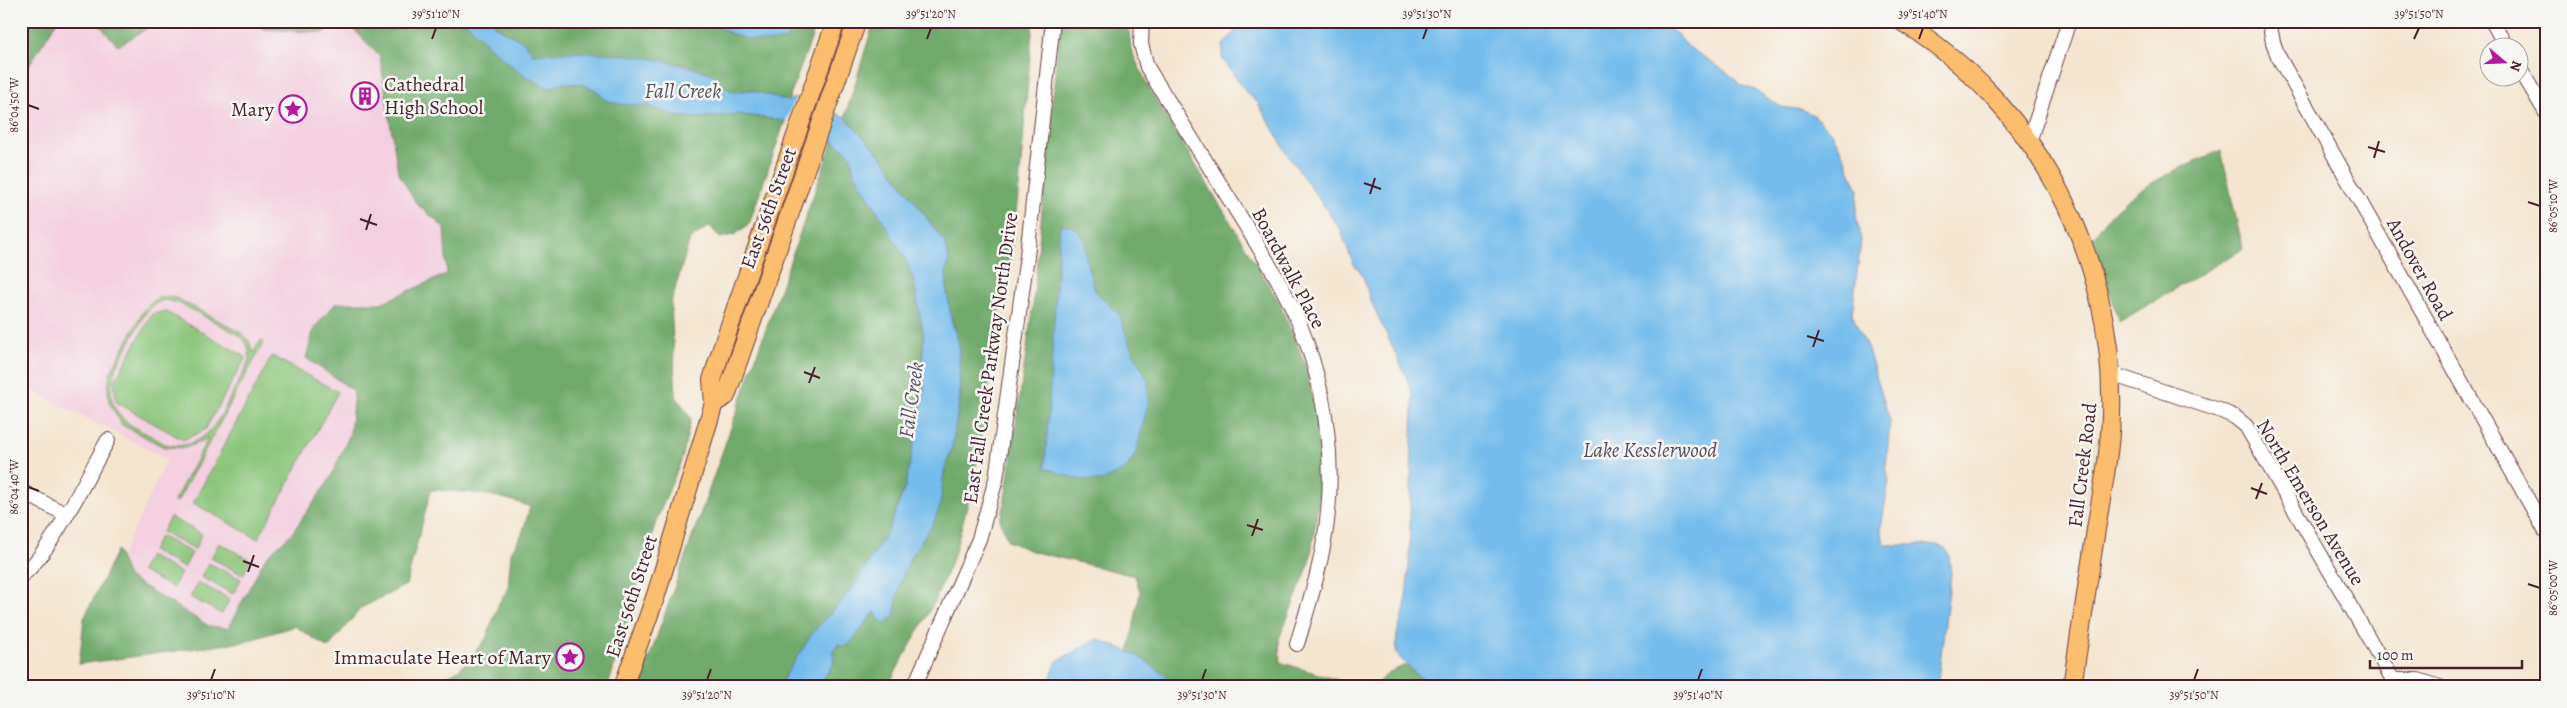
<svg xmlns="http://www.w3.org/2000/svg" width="2567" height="708" font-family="Alegreya,serif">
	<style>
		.built { fill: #f3cfdf }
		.green { fill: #8bc57a; stroke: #6a7252; fill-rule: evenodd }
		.forest { fill: #70aa6a; stroke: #5d644a }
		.water { fill: #75bcec; stroke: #606e8c }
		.pier { fill: #f4e5d0 }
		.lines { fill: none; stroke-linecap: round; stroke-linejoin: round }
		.minor-casing { stroke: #643d44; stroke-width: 16 }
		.major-casing { stroke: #643d44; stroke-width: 20 }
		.minor { stroke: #fff; stroke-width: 14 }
		.major { stroke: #fbbd6e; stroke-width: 18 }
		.ticks { fill: none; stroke: #4a1f2b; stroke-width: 2 }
		.labels { text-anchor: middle; stroke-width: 5; stroke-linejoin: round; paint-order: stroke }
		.poi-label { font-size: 20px; fill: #4a1f2b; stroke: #f6f6f2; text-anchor: end }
		.street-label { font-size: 20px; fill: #4a1f2b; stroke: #f6f6f2 }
		.water-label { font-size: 21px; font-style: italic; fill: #574e65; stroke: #f6f6f2 }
		.neatline { fill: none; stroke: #4a1f2b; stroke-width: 2 }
		.ticks-label { font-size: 12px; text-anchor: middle; fill: #4a1f2b }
	</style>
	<rect width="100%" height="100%" fill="#f6f6f2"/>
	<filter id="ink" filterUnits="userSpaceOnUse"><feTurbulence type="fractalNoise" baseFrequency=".02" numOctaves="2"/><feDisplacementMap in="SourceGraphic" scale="10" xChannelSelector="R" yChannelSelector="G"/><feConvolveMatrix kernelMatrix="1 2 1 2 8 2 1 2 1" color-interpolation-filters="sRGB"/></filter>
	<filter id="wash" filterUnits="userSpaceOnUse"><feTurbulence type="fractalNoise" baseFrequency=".0096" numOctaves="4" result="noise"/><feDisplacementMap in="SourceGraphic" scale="20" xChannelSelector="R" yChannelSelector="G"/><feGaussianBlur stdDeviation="1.12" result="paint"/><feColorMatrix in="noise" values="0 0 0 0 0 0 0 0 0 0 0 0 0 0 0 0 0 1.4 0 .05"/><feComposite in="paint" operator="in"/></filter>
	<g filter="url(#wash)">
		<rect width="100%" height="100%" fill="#f4e5d0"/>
		<path class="built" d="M57,21H96L118,46L159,21H254L264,29L323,33L338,21H346L380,57L398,172L432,220L444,228L447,274L381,303H336L306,358L354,391L350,434L330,479L292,533L266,557L228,628L210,626L128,577L121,557L167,459L21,385V78Z"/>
		<g class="green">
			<path d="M168,296L178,299L242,333L249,341L253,353L261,340L264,342L177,502L174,501L208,438L186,448L164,447L122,425L109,402L108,389L110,373L144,310L155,299ZM165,300L179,303L239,335C258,351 246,369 236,386C227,402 219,425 204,436C194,443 183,447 171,445C164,445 157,439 151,436C130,425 112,417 111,391C111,370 125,352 134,335C142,320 147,304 165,300Z"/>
			<path d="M165,311L246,357L205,430L183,440L116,402L114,382L152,314Z"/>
			<path d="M272,356L338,392L258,539L193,503Z"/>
			<path d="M170,517L202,534L195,549L162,532Z"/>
			<path d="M160,536L192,553L184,568L152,551Z"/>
			<path d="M219,543L251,560L243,575L211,558Z"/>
			<path d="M149,556L181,573L173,588L141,571Z"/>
			<path d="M208,563L241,579L233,594L201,577Z"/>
			<path d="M198,583L230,599L222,614L190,597Z"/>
		</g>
		<g class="forest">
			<path d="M21,21H57L21,78Z"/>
			<path d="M96,21H159L118,46Z"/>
			<path d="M254,21H338L323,33L264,29Z"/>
			<path d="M346,21H465L507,62L562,83L581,84L596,90L605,100L620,104L650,106L675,116L696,118L737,114L785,121L749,224L736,234L720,238L710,226L690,239L671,303L676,396L691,419L682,459L656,521L608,687H428L460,669L486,639L499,603L508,589L511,552L522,534L530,507C500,494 464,491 431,490L406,585L361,608L328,648L295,626L243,642L79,664L84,618L117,550L128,577L209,626L228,628L266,557L292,533L330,479L350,434L354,391L306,358L314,328L336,303H381L447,274L444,228L416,203L398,172L380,57Z"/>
			<path d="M494,21H707L732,35L786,40L789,29L813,34L788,101L751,90L734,92L689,65L629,57L572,53L533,54L525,43L495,26Z"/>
			<path d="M874,21H1033L1019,187L1010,263L991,346L987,408L969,499L954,555L934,603L887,687H818L834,663L833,651L840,643L858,632L876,611L894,616L900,583L911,556L923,539L940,506V488L952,447L960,397L959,343L949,308L946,273L949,261L945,243L882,157L845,117Z"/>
			<path d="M1060,21H1128L1131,50L1150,90L1279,302L1305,364L1316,412L1321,482L1310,562L1279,639L1280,662L1359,687H1192C1166,684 1151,664 1129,652L1140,592L1135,576L1031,551L1008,541L1000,520L1004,506L1033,305Z"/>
			<path d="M833,140L851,155L853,170L905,258L914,281L924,338L922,366L925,388L905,487L890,527L860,576L842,601L814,631L778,687H639Z"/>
			<path d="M2221,150L2243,249L2119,322L2093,239C2118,193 2175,170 2221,150Z"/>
			<path d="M1405,665L1418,676L1441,687H1372L1389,673Z"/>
		</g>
		<g class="water">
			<path d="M465,21H494L495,26L525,43L533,54C591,49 664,55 717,76L719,84L734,92L751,90L788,101L798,97L845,117L882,157L945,243L949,261L946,273L947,292L952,323L959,343L960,397L952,447L944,471L940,506L934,522L911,556L900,583L894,616L886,623L879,620L875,611L849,645L842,646L839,643L833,651L834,663L818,687H778L814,631L842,601L860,576L890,527L905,487L925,388L922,366L924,338L914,281L905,258L853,170L851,155L833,140L791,122L738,114L696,118L674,116L650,106L620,104L605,100L596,90L581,84L562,83L551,88C516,76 490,47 465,21Z"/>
			<path d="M707,21H792L786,40C754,45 734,36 707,21Z"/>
			<path d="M1250,21H1657L1678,35L1687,46L1728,73L1742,86L1755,90L1781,107L1803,110L1815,116L1832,133L1845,158L1858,190L1856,215L1861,240L1852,314L1868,350L1890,421L1886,467L1889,481L1881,527L1884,545H1938L1945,548L1949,556L1951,574L1937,687H1441L1418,676L1396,654L1397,634L1405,608L1409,566L1413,396L1406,376L1370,299L1363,276L1353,263L1340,229L1288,155L1258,103L1246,92L1222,58L1223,45L1243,22Z"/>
			<path d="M1060,224L1074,227L1085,239L1086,260L1095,291L1120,316L1129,344L1148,381V404L1136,453L1127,468L1102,481L1078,479L1045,468Z"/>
			<path d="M1097,639C1113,646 1129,650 1144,660C1161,671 1170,684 1192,687H1047L1057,661Z"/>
		</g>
		<path class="pier" d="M797,94L838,111L828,140L785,124Z"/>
	</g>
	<g filter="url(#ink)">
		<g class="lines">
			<g class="minor-casing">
				<g id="minor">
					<path d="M1142,21L1141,44L1147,67C1176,113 1204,159 1233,205C1263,254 1296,304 1312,359C1327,407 1333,462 1328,512C1324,557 1310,601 1297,644"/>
					<path d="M2269,21L2273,42L2278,56L2546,532"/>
					<path d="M2492,21L2507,48"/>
					<path d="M2520,69L2546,113"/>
					<path d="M2029,142L2069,21"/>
					<path d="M2111,374L2219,410L2235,417L2246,426L2393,680H2418L2440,687"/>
					<path d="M21,491L65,514"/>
					<path d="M21,576C49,556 89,473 108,440"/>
					<path d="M914,687L979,539L996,479L1027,256L1053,21"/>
				</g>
			</g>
			<g class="major-casing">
				<g id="major">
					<path d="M1901,21C2036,104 2116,257 2111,415C2110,451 2103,487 2097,523C2089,577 2080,632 2072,687"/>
					<path d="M714,403L726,396L857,21"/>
					<path d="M623,687L656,595L714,403L712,380L723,345L836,21"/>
				</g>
			</g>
			<use href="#minor" class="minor"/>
			<use href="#major" class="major"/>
		</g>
	</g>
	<path class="ticks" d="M432,39L436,28M927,39L931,28M1423,39L1427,28M1919,39L1923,28M2414,39L2419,28M28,105L39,109M2368,147L2385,152M2374,158L2379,141M1364,183L1381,189M1370,194L1375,178M2528,202L2540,206M360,219L377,225M366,230L371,214M1807,336L1824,341M1813,347L1819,330M804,372L820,378M809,383L815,367M28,487L39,491M2251,488L2267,494M2256,499L2262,483M1247,525L1263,530M1252,536L1258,519M243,561L259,567M248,572L254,555M2528,584L2540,588M211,680L215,669M707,680L711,669M1202,680L1206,669M1698,680L1702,669M2194,680L2198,669"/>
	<defs>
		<g id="building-ring" transform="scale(1.4375)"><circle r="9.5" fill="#f6f6f2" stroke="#b5179e" stroke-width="1.5"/><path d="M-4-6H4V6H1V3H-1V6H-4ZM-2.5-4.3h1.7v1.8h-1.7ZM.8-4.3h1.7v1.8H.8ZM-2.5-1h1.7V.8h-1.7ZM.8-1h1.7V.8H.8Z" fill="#b5179e"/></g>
		<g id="sight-ring" transform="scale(1.4375)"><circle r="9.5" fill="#f6f6f2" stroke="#b5179e" stroke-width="1.5"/><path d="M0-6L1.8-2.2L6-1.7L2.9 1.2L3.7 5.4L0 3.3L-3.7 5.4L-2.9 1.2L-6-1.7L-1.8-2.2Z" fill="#b5179e"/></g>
	</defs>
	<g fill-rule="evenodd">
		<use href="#building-ring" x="365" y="96"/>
		<use href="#sight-ring" x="293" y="109"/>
		<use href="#sight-ring" x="570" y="657"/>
	</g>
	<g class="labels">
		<g class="poi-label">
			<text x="384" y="91" text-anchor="start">Cathedral<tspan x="384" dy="23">High School</tspan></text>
			<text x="274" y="116">Mary</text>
			<text x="551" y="664">Immaculate Heart of Mary</text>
		</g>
		<g class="street-label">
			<text transform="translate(768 208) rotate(-70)" y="7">East 56th Street</text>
			<text transform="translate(1289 268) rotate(62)" y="7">Boardwalk Place</text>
			<text transform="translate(2420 269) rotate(61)" y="7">Andover Road</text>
			<text transform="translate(990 358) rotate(-82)" y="7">East Fall Creek Parkway North Drive</text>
			<text transform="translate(2082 465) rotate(-83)" y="7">Fall Creek Road</text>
			<text transform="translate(2311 502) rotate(59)" y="7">North Emerson Avenue</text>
			<text transform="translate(631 596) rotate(-72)" y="7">East 56th Street</text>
		</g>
		<g class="water-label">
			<text x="683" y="98">Fall Creek</text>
			<text transform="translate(911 400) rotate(-82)" y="7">Fall Creek</text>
			<text x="1650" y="457">Lake Kesslerwood</text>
		</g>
	</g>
	<rect width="2567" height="708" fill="none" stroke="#f6f6f2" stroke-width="55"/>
	<g transform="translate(2504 62) rotate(109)"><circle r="24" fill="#f6f6f2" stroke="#b1a0a2"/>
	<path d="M0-4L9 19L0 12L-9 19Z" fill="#b5179e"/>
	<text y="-8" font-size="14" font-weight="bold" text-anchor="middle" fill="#4a1f2b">N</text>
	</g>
	<path d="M2370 660v8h152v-8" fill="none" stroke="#4a1f2b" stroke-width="2.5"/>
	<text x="2377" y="660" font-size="15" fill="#4a1f2b" stroke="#f6f6f2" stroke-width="4" paint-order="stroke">100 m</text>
	<rect x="28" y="28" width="2512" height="652" class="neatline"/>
	<g class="ticks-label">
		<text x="436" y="18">39°51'10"N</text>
		<text x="931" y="18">39°51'20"N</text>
		<text x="1427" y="18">39°51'30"N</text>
		<text x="1923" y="18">39°51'40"N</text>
		<text x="2419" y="18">39°51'50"N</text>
		<text transform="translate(14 105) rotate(-90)" y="4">86°04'50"W</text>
		<text transform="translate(2553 206) rotate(-90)" y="4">86°05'10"W</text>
		<text transform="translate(14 487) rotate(-90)" y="4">86°04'40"W</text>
		<text transform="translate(2553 588) rotate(-90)" y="4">86°05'00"W</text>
		<text x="211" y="699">39°51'10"N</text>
		<text x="707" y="699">39°51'20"N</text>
		<text x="1202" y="699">39°51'30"N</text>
		<text x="1698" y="699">39°51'40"N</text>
		<text x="2194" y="699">39°51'50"N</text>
	</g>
</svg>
